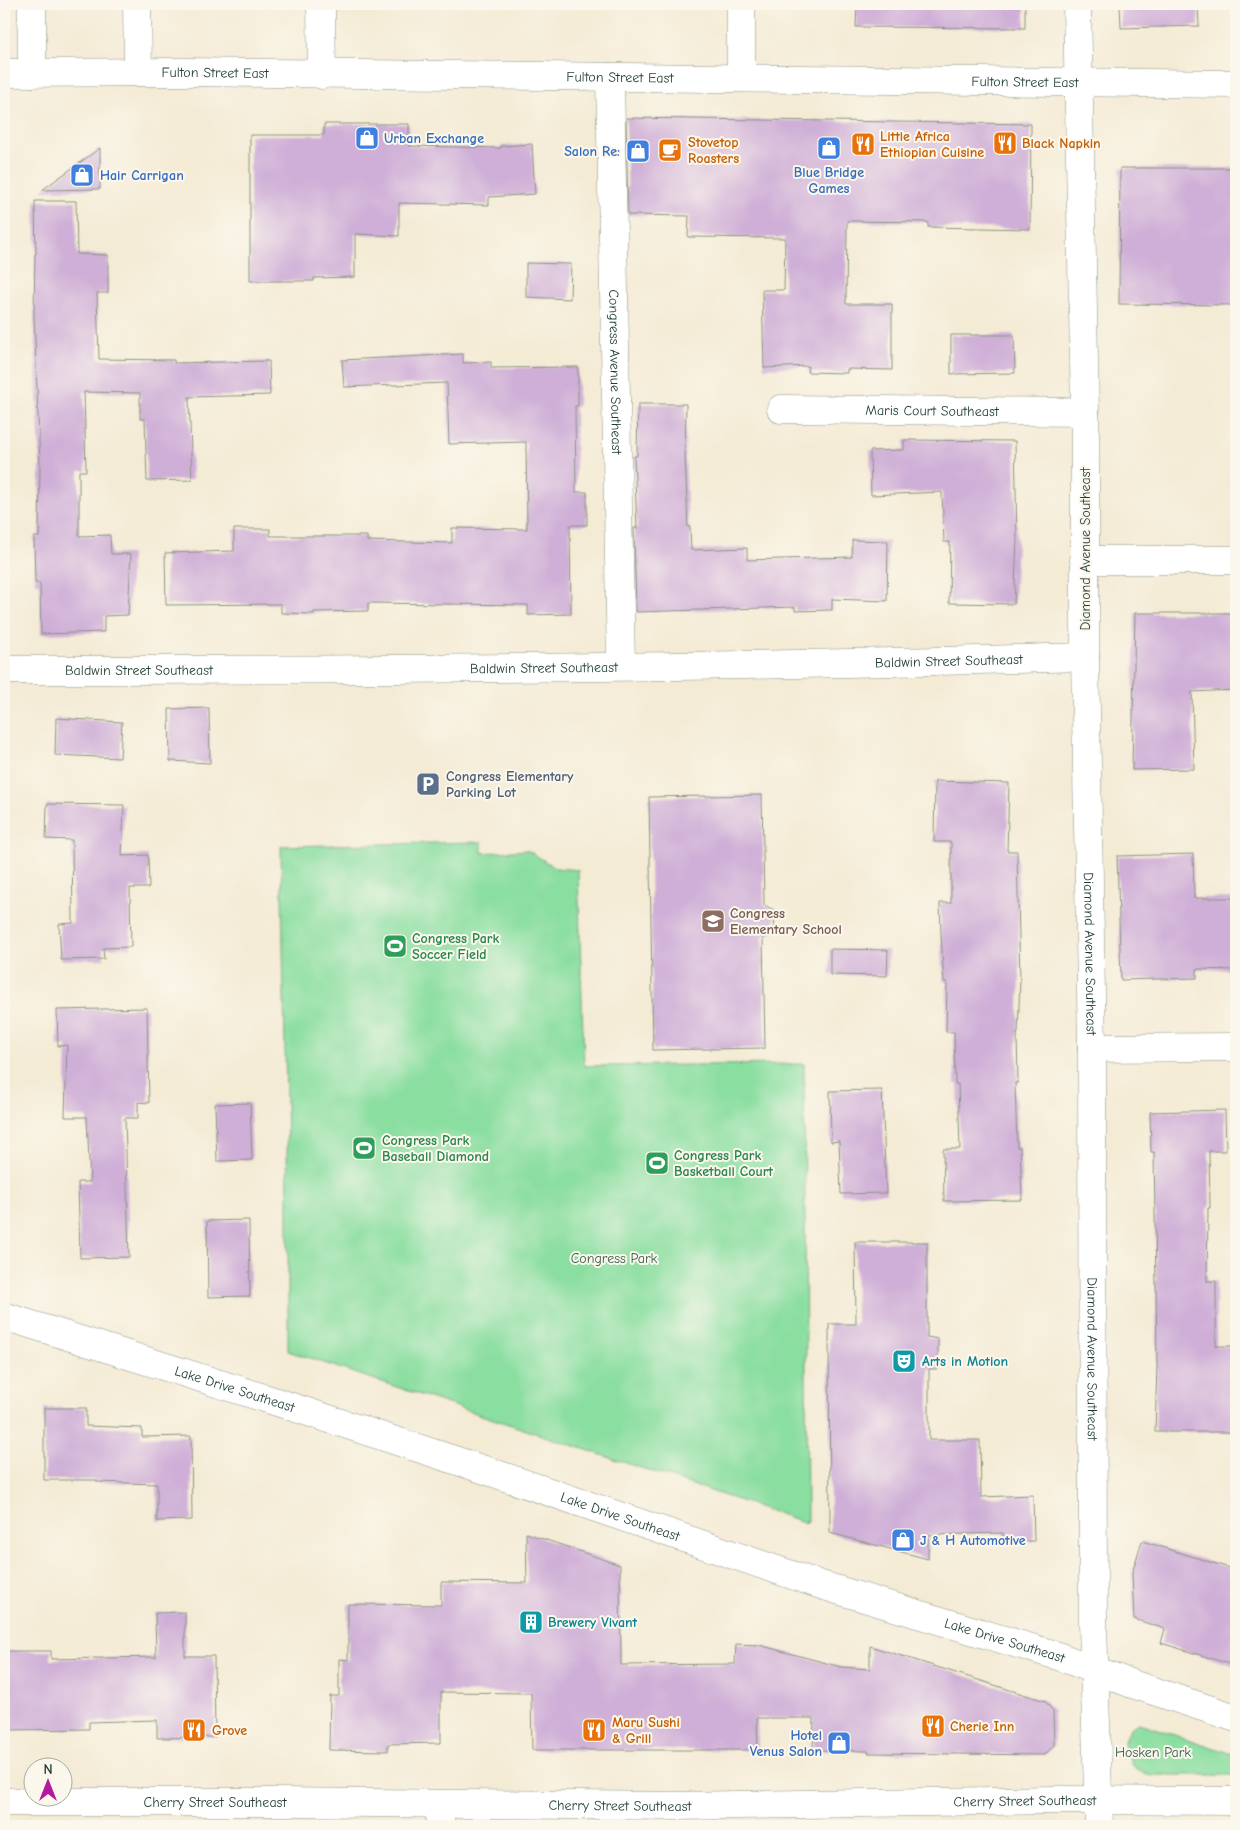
<svg xmlns="http://www.w3.org/2000/svg" width="1240" height="1830" font-family="'Comic Neue',sans-serif">
	<style>
		.green { fill: #8adea0; stroke: #548e6a }
		.building { fill: #cfafd7 }
		.lines { fill: none; stroke-linecap: round; stroke-linejoin: round }
		.minor-casing { stroke: #8a9484; stroke-width: 29 }
		.major-casing { stroke: #8a9484; stroke-width: 29 }
		.minor { stroke: #fff; stroke-width: 28 }
		.major { stroke: #fff; stroke-width: 28 }
		.labels { text-anchor: middle; stroke-width: 4; stroke-linejoin: round; paint-order: stroke }
		.street-label { font-size: 14px; fill: #1f3d34; stroke: #fbf7ec }
		.food-label { font-size: 14px; font-weight: bold; fill: #c56008; stroke: #fbf7ec; text-anchor: start }
		.shop-label { font-size: 14px; font-weight: bold; fill: #366cbe; stroke: #fbf7ec; text-anchor: start }
		.service-label { font-size: 14px; font-weight: bold; fill: #4e5e75; stroke: #fbf7ec; text-anchor: start }
		.education-label { font-size: 14px; font-weight: bold; fill: #785e54; stroke: #fbf7ec; text-anchor: start }
		.leisure-label { font-size: 14px; font-weight: bold; fill: #27864d; stroke: #fbf7ec; text-anchor: start }
		.park-label { font-size: 14px; fill: #345d4a; stroke: #fbf7ec }
		.culture-label { font-size: 14px; font-weight: bold; fill: #0d838f; stroke: #fbf7ec; text-anchor: start }
	</style>
	<rect width="100%" height="100%" fill="#fbf7ec"/>
	<filter id="ink" filterUnits="userSpaceOnUse"><feTurbulence type="fractalNoise" baseFrequency=".02" numOctaves="2"/><feDisplacementMap in="SourceGraphic" scale="10" xChannelSelector="R" yChannelSelector="G"/><feConvolveMatrix kernelMatrix="1 2 1 2 8 2 1 2 1" color-interpolation-filters="sRGB"/></filter>
	<filter id="wash" filterUnits="userSpaceOnUse"><feTurbulence type="fractalNoise" baseFrequency=".0096" numOctaves="4" result="noise"/><feDisplacementMap in="SourceGraphic" scale="20" xChannelSelector="R" yChannelSelector="G"/><feGaussianBlur stdDeviation="1.12" result="paint"/><feColorMatrix in="noise" values="0 0 0 0 0 0 0 0 0 0 0 0 0 0 0 0 0 1.4 0 .05"/><feComposite in="paint" operator="in"/></filter>
	<g filter="url(#wash)">
		<rect width="100%" height="100%" fill="#f4ebd5"/>
		<g class="green">
			<path d="M482,842V853L527,850L556,868L578,870L584,1066L804,1064L807,1523L288,1351V1197L281,846Z"/>
			<path d="M1139,1723L1236,1755V1775H1151L1139,1771L1132,1765L1124,1743L1130,1728Z"/>
		</g>
		<g id="blocks">
			<g class="building">
				<path d="M857,4H1025V28L856,27Z"/>
				<path d="M1120,4H1198L1199,26L1121,28Z"/>
				<path d="M626,118L1031,124L1030,229L928,227V222L847,221L846,304H892V370L847,369V373L807,372L808,366L764,368L762,290H784L785,238L688,237L689,216L628,215Z"/>
				<path d="M324,124H409V146L501,148V146L532,144L535,194L489,197V205L399,203V236L355,234V277L314,278V281H250V135H324Z"/>
				<path d="M100,148V189L42,190Z"/>
				<path d="M1120,168H1236V305L1119,304Z"/>
				<path d="M35,201H76L77,254L108,255V293H97L99,359L174,360V363L269,361L270,395L189,397L192,480L147,481L145,419H140V393L84,392L86,471H79V536L110,535L111,554H131L128,615L104,616V632L41,634L40,583H35L34,537H39L40,464L34,315L35,254H36Z"/>
				<path d="M526,263L571,264L570,299L526,297Z"/>
				<path d="M951,335H1014L1015,373L951,374Z"/>
				<path d="M463,354V363L491,362V368L578,367V406H575L576,492H587V525H570L571,614L528,615V605L368,603V611L314,612V614L281,613V604L166,605L165,553L234,551V529H270V536H367V541L452,543V528L527,529L526,442L449,444L447,383L344,387L342,360Z"/>
				<path d="M638,404H686L685,454L688,527H690L691,550L747,548V560L852,557V540L888,541L887,601L832,599V610L795,611V607L636,612L634,528H637L634,456H637Z"/>
				<path d="M904,440L1015,441L1017,540L1014,604L949,603L950,542H944L942,492L871,495L870,451L904,450Z"/>
				<path d="M1135,613H1236L1235,690L1192,692L1194,769L1132,770Z"/>
				<path d="M209,708L210,763L170,761L169,709Z"/>
				<path d="M56,718L122,722L120,758L55,755Z"/>
				<path d="M935,781L1009,783L1007,851H1017L1020,980L1018,1033H1017L1018,1083H1015L1017,1147H1020L1022,1200L944,1201L943,1149H960L958,1084H955L954,1032H946L947,982H944L941,934L940,903H951V842H934Z"/>
				<path d="M762,795L764,905L774,910L775,932L763,936L765,1048L653,1050L649,797Z"/>
				<path d="M47,804L124,805L122,856L148,855L149,888H130L131,947L103,948L104,959L61,960L59,924L73,923L72,840L46,839Z"/>
				<path d="M1193,854L1194,898H1236V970L1197,969V978L1121,980L1117,856Z"/>
				<path d="M830,949L888,950L887,976L830,975Z"/>
				<path d="M147,1008L149,1103L138,1102V1118H125L129,1257L80,1258L78,1182H90L87,1117H65L67,1045L58,1046L57,1010Z"/>
				<path d="M882,1090L886,1193L841,1194L839,1141L831,1142L830,1091Z"/>
				<path d="M250,1103L252,1160L217,1161L215,1104Z"/>
				<path d="M1225,1110L1226,1151H1209L1210,1208H1208L1207,1281H1216V1346H1236V1432H1155L1157,1365L1155,1213L1154,1152H1151L1150,1112Z"/>
				<path d="M249,1220L250,1296L208,1297L207,1221Z"/>
				<path d="M855,1242H927V1337L938,1339V1369H929V1440H980L981,1497L1033,1495L1034,1541L1004,1542L1003,1533L928,1535V1559L830,1533L829,1324H856Z"/>
				<path d="M44,1408H86V1426L142,1428V1437L191,1436L192,1520L157,1521V1484L97,1482V1480H44Z"/>
				<path d="M526,1533L620,1565L621,1665L735,1664L736,1644L759,1645L841,1667L870,1669V1646L1045,1701L1053,1711L1054,1745L1045,1755L868,1753V1751L813,1750L814,1718H757L758,1750H532L531,1693L441,1692V1743L388,1744V1751L329,1750L330,1696H339V1659L348,1660V1604L441,1605V1582L527,1583Z"/>
				<path d="M1142,1541L1236,1570V1666L1161,1643L1165,1629L1134,1619L1132,1573Z"/>
				<path d="M185,1612V1656H214L215,1737L157,1738V1720L89,1722V1729L4,1730V1651H51V1659L156,1657L155,1613Z"/>
			</g>
		</g>
	</g>
	<g filter="url(#ink)">
		<use href="#blocks" fill-opacity="0" stroke="#8a9484" stroke-width="1"/>
		<g class="lines">
			<g class="minor-casing">
				<g id="minor">
					<path d="M32,4V73"/>
					<path d="M137,4L138,72"/>
					<path d="M321,4L322,75"/>
					<path d="M741,4V78"/>
					<path id="s1" d="M1077,4L1085,412V657L1092,1048L1093,1624L1099,1826"/>
					<path id="s2" d="M610,77L621,666"/>
					<path id="s3" d="M781,409L1085,412"/>
					<path d="M1084,560H1236"/>
					<path id="s4" d="M4,670C364,670 725,668 1085,657"/>
					<path d="M1092,1048L1236,1047"/>
					<path id="s5" d="M4,1802H275L676,1806L1056,1800L1236,1801"/>
					<path d="M440,1804V1826"/>
				</g>
			</g>
			<g class="major-casing">
				<g id="major">
					<path id="s6" d="M4,73L185,72L1236,84"/>
					<path id="s7" d="M4,1316L277,1402L485,1470L821,1585L1058,1656L1132,1684L1236,1718"/>
				</g>
			</g>
			<use href="#minor" class="minor"/>
			<use href="#major" class="major"/>
		</g>
	</g>
	<defs>
		<g id="shop-square" transform="scale(1.25)"><rect x="-9" y="-9" width="18" height="18" rx="4" fill="#3f7fe0" stroke="#fbf7ec"/><path d="M-5-2.5h2.3a2.7 3.5 0 0 1 5.4 0H5L5.5 6h-11ZM-1.5-2.5h3a1.5 2.3 0 0 0-3 0Z" fill="#fff"/></g>
		<g id="restaurant-square" transform="scale(1.25)"><rect x="-9" y="-9" width="18" height="18" rx="4" fill="#e8710a" stroke="#fbf7ec"/><path d="M-5-6h1v4h1v-4h1v4h1v-4h1v5L-1.5 .5V6h-2V.5L-5-1ZM5-6V6H3V1.5H1.5Q1.5-4 5-6Z" fill="#fff"/></g>
		<g id="cafe-square" transform="scale(1.25)"><rect x="-9" y="-9" width="18" height="18" rx="4" fill="#e8710a" stroke="#fbf7ec"/><path d="M-5.5-4.5H6V0H3Q3 3.5 0 3.5H-2.5Q-5.5 3.5-5.5 0ZM3-3.2v2h1.7v-2ZM-6 4.5H4V6H-6Z" fill="#fff"/></g>
		<g id="parking-square" transform="scale(1.25)"><rect x="-9" y="-9" width="18" height="18" rx="4" fill="#5c6f8a" stroke="#fbf7ec"/><path d="M-3.5-5.5H1a3.5 3.5 0 0 1 0 7H-1V5.5H-3.5ZM-1-3.4V-.6H.8a1.4 1.4 0 0 0 0-2.8Z" fill="#fff"/></g>
		<g id="school-square" transform="scale(1.25)"><rect x="-9" y="-9" width="18" height="18" rx="4" fill="#8d6e63" stroke="#fbf7ec"/><path d="M0-5L7-2L0 1L-7-2ZM-4 1L0 2.5L4 1V4Q0 6-4 4Z" fill="#fff"/></g>
		<g id="stadium-square" transform="scale(1.25)"><rect x="-9" y="-9" width="18" height="18" rx="4" fill="#2e9e5b" stroke="#fbf7ec"/><path d="M0-5a6.5 5 0 1 0 0 10a6.5 5 0 1 0 0-10ZM-3.5-1.8h7v3.6h-7Z" fill="#fff"/></g>
		<g id="theatre-square" transform="scale(1.25)"><rect x="-9" y="-9" width="18" height="18" rx="4" fill="#0f9aa8" stroke="#fbf7ec"/><path d="M-5-5.5Q0-4 5-5.5V0Q5 5 0 6Q-5 5-5 0ZM-3.3-2.5H-1v1.5H-3.3ZM1-2.5H3.3v1.5H1ZM-2.8 1Q0 5.5 2.8 1Z" fill="#fff"/></g>
		<g id="building-square" transform="scale(1.25)"><rect x="-9" y="-9" width="18" height="18" rx="4" fill="#0f9aa8" stroke="#fbf7ec"/><path d="M-4-6H4V6H1V3H-1V6H-4ZM-2.5-4.3h1.7v1.8h-1.7ZM.8-4.3h1.7v1.8H.8ZM-2.5-1h1.7V.8h-1.7ZM.8-1h1.7V.8H.8Z" fill="#fff"/></g>
	</defs>
	<g fill-rule="evenodd">
		<use href="#shop-square" x="367" y="138"/>
		<use href="#restaurant-square" x="1005" y="143"/>
		<use href="#restaurant-square" x="863" y="144"/>
		<use href="#shop-square" x="829" y="148"/>
		<use href="#cafe-square" x="670" y="150"/>
		<use href="#shop-square" x="638" y="151"/>
		<use href="#shop-square" x="82" y="175"/>
		<use href="#parking-square" x="428" y="784"/>
		<use href="#school-square" x="713" y="921"/>
		<use href="#stadium-square" x="395" y="946"/>
		<use href="#stadium-square" x="364" y="1148"/>
		<use href="#stadium-square" x="657" y="1163"/>
		<use href="#theatre-square" x="904" y="1361"/>
		<use href="#shop-square" x="903" y="1540"/>
		<use href="#building-square" x="531" y="1622"/>
		<use href="#restaurant-square" x="933" y="1726"/>
		<use href="#restaurant-square" x="194" y="1730"/>
		<use href="#restaurant-square" x="594" y="1730"/>
		<use href="#shop-square" x="839" y="1743"/>
	</g>
	<g class="labels">
		<g class="street-label">
			<text dy="5" stroke="none"><textPath href="#s6" startOffset="211">Fulton Street East</textPath></text>
			<text dy="5" stroke="none"><textPath href="#s6" startOffset="616">Fulton Street East</textPath></text>
			<text dy="5" stroke="none"><textPath href="#s6" startOffset="1021">Fulton Street East</textPath></text>
			<text dy="5" stroke="none"><textPath href="#s2" startOffset="295">Congress Avenue Southeast</textPath></text>
			<text dy="5" stroke="none"><textPath href="#s3" startOffset="151">Maris Court Southeast</textPath></text>
			<text transform="translate(1085 549) rotate(-90)" y="5">Diamond Avenue Southeast</text>
			<text dy="5" stroke="none"><textPath href="#s4" startOffset="945">Baldwin Street Southeast</textPath></text>
			<text dy="5" stroke="none"><textPath href="#s4" startOffset="540">Baldwin Street Southeast</textPath></text>
			<text dy="5" stroke="none"><textPath href="#s4" startOffset="135">Baldwin Street Southeast</textPath></text>
			<text dy="5" stroke="none"><textPath href="#s1" startOffset="950">Diamond Avenue Southeast</textPath></text>
			<text dy="5" stroke="none"><textPath href="#s1" startOffset="1355">Diamond Avenue Southeast</textPath></text>
			<text dy="5" stroke="none"><textPath href="#s7" startOffset="242">Lake Drive Southeast</textPath></text>
			<text dy="5" stroke="none"><textPath href="#s7" startOffset="648">Lake Drive Southeast</textPath></text>
			<text dy="5" stroke="none"><textPath href="#s7" startOffset="1052">Lake Drive Southeast</textPath></text>
			<text dy="5" stroke="none"><textPath href="#s5" startOffset="1021">Cherry Street Southeast</textPath></text>
			<text dy="5" stroke="none"><textPath href="#s5" startOffset="211">Cherry Street Southeast</textPath></text>
			<text dy="5" stroke="none"><textPath href="#s5" startOffset="616">Cherry Street Southeast</textPath></text>
		</g>
		<g class="food-label">
			<text x="880" y="141">Little Africa<tspan x="880" dy="16">Ethiopian Cuisine</tspan></text>
			<text x="688" y="147">Stovetop<tspan x="688" dy="16">Roasters</tspan></text>
			<text x="1022" y="148">Black Napkin</text>
			<text x="612" y="1727">Maru Sushi<tspan x="612" dy="16">&amp; Grill</tspan></text>
			<text x="950" y="1731">Cherie Inn</text>
			<text x="212" y="1735">Grove</text>
		</g>
		<g class="shop-label">
			<text x="384" y="143">Urban Exchange</text>
			<text x="620" y="156" text-anchor="end">Salon Re:</text>
			<text x="829" y="177" text-anchor="middle">Blue Bridge<tspan x="829" dy="16">Games</tspan></text>
			<text x="100" y="180">Hair Carrigan</text>
			<text x="920" y="1545">J &amp; H Automotive</text>
			<text x="822" y="1740" text-anchor="end">Hotel<tspan x="822" dy="16">Venus Salon</tspan></text>
		</g>
		<g class="service-label">
			<text x="446" y="781">Congress Elementary<tspan x="446" dy="16">Parking Lot</tspan></text>
		</g>
		<g class="education-label">
			<text x="730" y="918">Congress<tspan x="730" dy="16">Elementary School</tspan></text>
		</g>
		<g class="leisure-label">
			<text x="412" y="943">Congress Park<tspan x="412" dy="16">Soccer Field</tspan></text>
			<text x="382" y="1145">Congress Park<tspan x="382" dy="16">Baseball Diamond</tspan></text>
			<text x="674" y="1160">Congress Park<tspan x="674" dy="16">Basketball Court</tspan></text>
		</g>
		<g class="park-label">
			<text x="614" y="1263">Congress Park</text>
			<text x="1153" y="1757">Hosken Park</text>
		</g>
		<g class="culture-label">
			<text x="922" y="1366">Arts in Motion</text>
			<text x="548" y="1627">Brewery Vivant</text>
		</g>
	</g>
	<rect width="1240" height="1830" fill="none" stroke="#fbf7ec" stroke-width="20"/>
	<g transform="translate(48 1782)"><circle r="24" fill="#fbf7ec" stroke="#a3ada2"/>
	<path d="M0-4L9 19L0 12L-9 19Z" fill="#b5179e"/>
	<text y="-8" font-size="14" font-weight="bold" text-anchor="middle" fill="#1f3d34">N</text>
	</g>
</svg>
